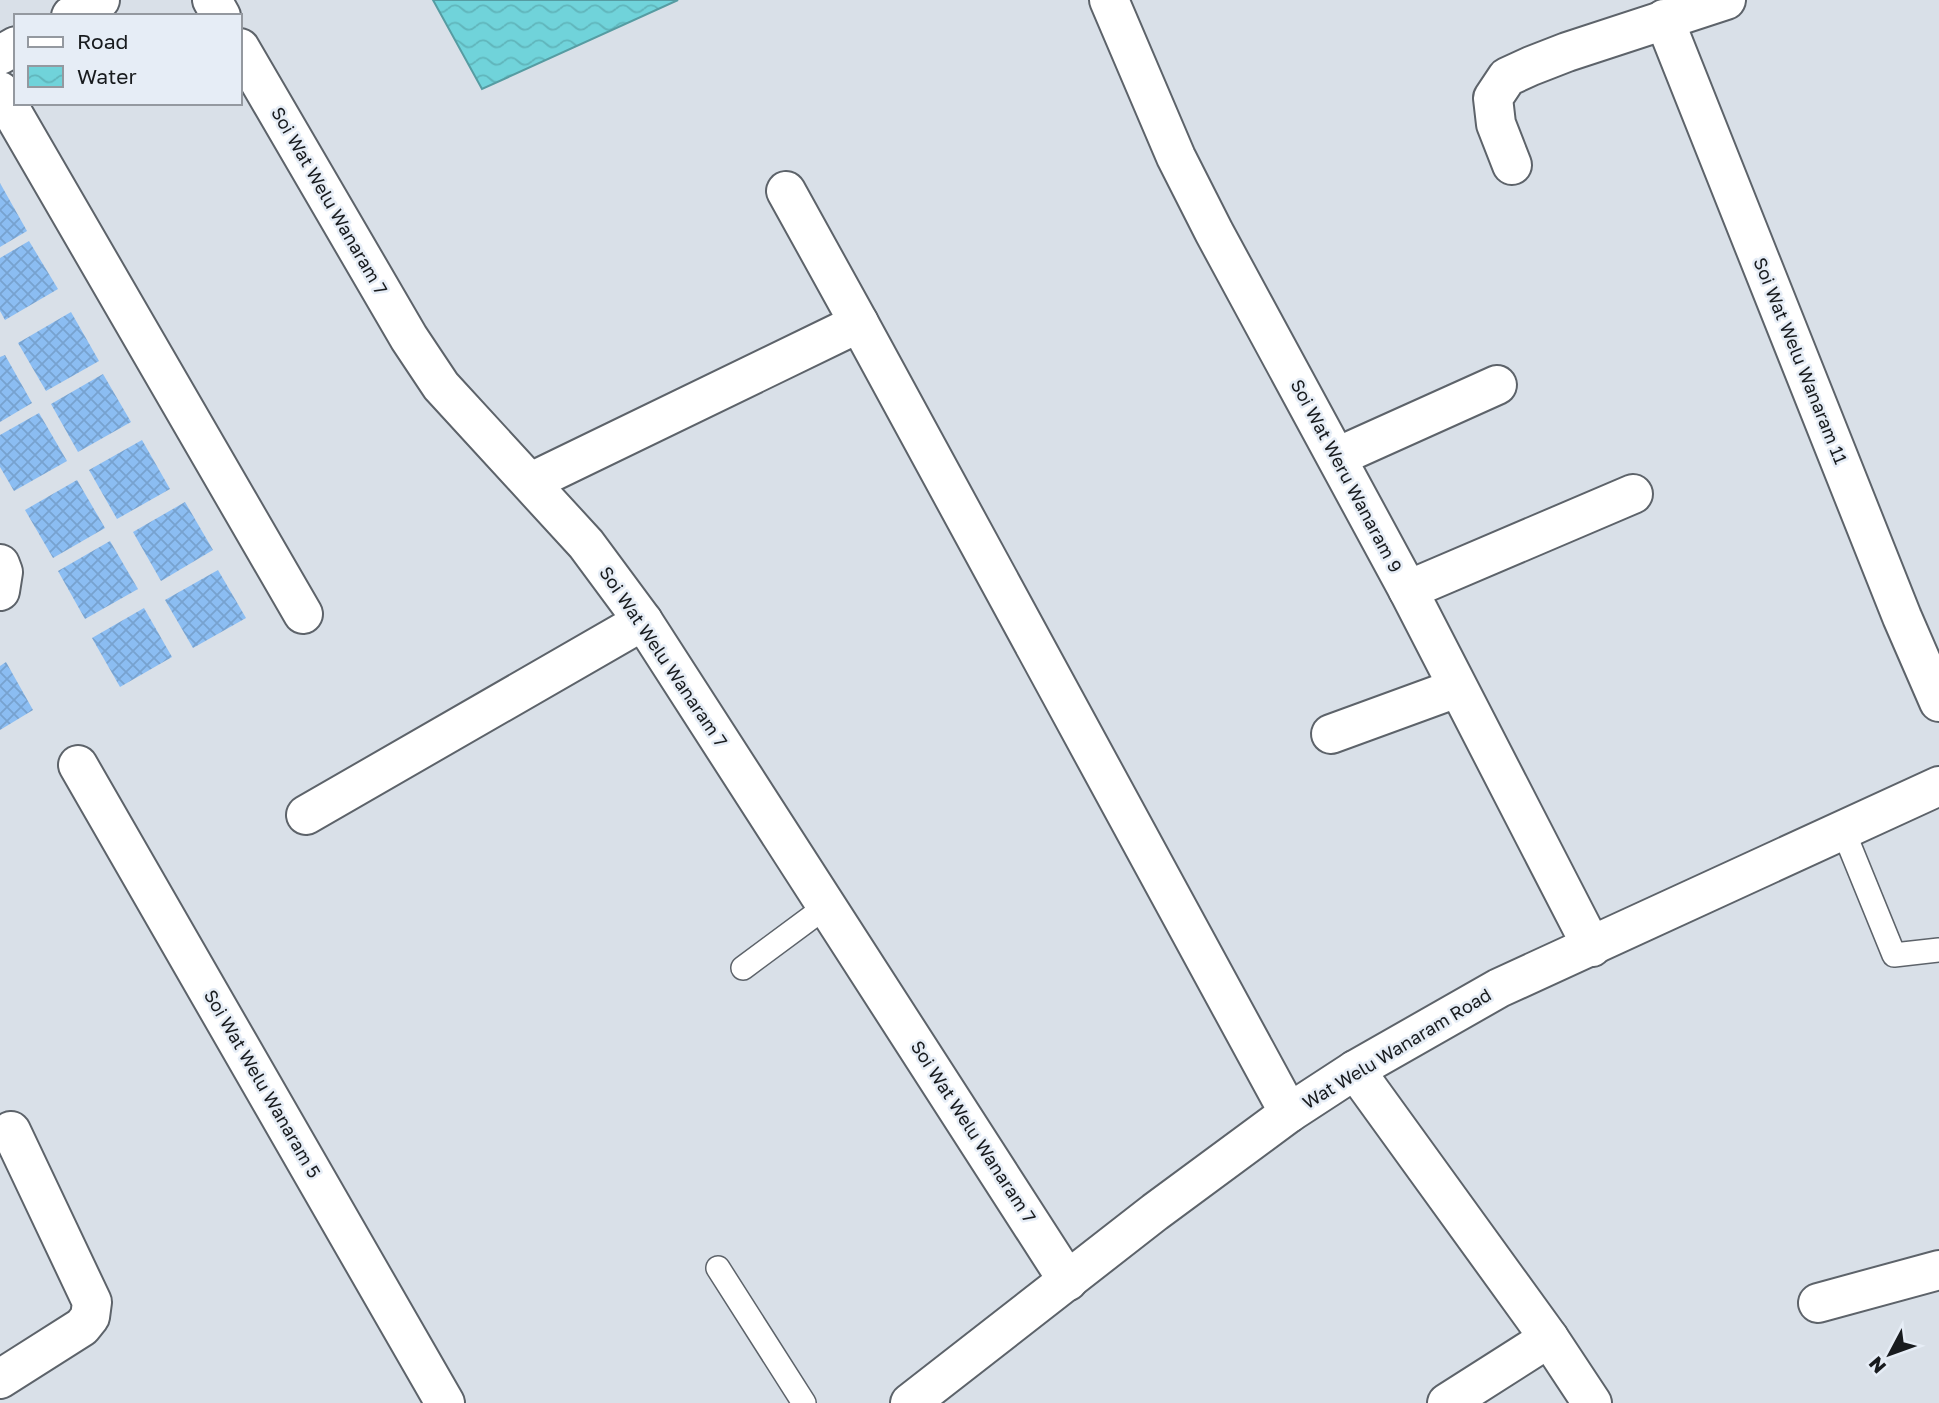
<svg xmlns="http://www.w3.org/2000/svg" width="1939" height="1403" font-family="'Golos Text',sans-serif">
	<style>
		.water { fill: url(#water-waves); stroke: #569ca2; stroke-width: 2 }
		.building { fill: url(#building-cross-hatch) }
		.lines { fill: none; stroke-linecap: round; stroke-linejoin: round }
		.service-casing { stroke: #5d636a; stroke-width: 26 }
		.minor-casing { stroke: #5d636a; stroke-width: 42 }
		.tertiary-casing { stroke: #5d636a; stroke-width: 42 }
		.service { stroke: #fff; stroke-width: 23 }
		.minor { stroke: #fff; stroke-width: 38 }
		.tertiary { stroke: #fff; stroke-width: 38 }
		.labels { text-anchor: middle; stroke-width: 5; stroke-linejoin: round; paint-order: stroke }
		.street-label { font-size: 18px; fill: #181b1e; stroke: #e6edf6 }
	</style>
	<defs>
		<pattern id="water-waves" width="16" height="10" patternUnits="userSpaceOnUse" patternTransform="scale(1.75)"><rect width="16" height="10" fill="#70d3da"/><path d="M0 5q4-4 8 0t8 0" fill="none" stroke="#60b5bb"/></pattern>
		<pattern id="building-cross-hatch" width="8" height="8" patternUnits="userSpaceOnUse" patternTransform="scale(1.75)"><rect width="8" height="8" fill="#8bbdf2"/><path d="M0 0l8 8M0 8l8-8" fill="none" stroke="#77a2cf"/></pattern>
	</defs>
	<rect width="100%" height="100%" fill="#d9e0e8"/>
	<path class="water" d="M433,0H678L482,89Z"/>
	<g class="building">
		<path d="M0,183L27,231L0,247Z"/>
		<path d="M29,241L58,289L5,320L0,311V258Z"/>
		<path d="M71,312L99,361L46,391L18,343Z"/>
		<path d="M5,355L32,403L0,422V357Z"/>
		<path d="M103,374L131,422L78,452L51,404Z"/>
		<path d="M39,413L67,461L14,491L0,467V435Z"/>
		<path d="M142,440L170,489L117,519L89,470Z"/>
		<path d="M77,480L105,528L53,558L25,510Z"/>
		<path d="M185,502L213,550L161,581L133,532Z"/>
		<path d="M110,541L138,589L85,619L58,571Z"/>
		<path d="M218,570L246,618L193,648L165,600Z"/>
		<path d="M144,608L172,657L120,687L92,638Z"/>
		<path d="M6,662L33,710L0,730V666Z"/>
	</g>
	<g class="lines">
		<g class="service-casing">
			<g id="service">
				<path d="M1843,830L1894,955L1939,950"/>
				<path d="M743,968L828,905"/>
				<path d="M718,1268L804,1403"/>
			</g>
		</g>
		<g class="minor-casing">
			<g id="minor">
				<path d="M212,0L221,16"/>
				<path d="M1109,0L1176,157L1214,232L1408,590L1592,947"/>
				<path d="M71,16L100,0"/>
				<path d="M1664,19L1902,617L1939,702"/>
				<path d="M240,48L409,338L441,386L586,544L643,621L1068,1281"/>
				<path d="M0,55L16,46"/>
				<path d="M0,91L303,614"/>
				<path d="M1512,165L1496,124L1493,98L1507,77L1531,66L1567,52L1726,0"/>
				<path d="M786,191L859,323"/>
				<path d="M1337,457L1497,385"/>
				<path d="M531,482L859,323L1289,1113"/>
				<path d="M0,564L3,572L0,591"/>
				<path d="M1408,590L1633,494"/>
				<path d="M1331,734L1457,688"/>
				<path d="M78,765L445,1403"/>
				<path d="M306,815L643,621"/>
				<path d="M1355,1070L1549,1338L1592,1403"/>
				<path d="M1818,1303L1939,1270"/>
				<path d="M0,1379L82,1327L90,1317L92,1302L11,1131"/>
				<path d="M1447,1403L1549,1338"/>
			</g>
		</g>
		<g class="tertiary-casing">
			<path id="tertiary" d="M910,1403L1155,1212L1289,1113L1355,1070L1499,988L1939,786"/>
		</g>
		<use href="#service" class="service"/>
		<use href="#minor" class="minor"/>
		<use href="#tertiary" class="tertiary"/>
	</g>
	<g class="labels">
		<g class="street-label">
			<text transform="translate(329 201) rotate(60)" y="6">Soi Wat Welu Wanaram 7</text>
			<text transform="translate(1800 361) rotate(68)" y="6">Soi Wat Welu Wanaram 11</text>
			<text transform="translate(1346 476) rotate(62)" y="6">Soi Wat Weru Wanaram 9</text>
			<text transform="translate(663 657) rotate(56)" y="6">Soi Wat Welu Wanaram 7</text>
			<text transform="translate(1397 1049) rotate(-31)" y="6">Wat Welu Wanaram Road</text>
			<text transform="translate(262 1084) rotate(60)" y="6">Soi Wat Welu Wanaram 5</text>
			<text transform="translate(973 1132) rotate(57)" y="6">Soi Wat Welu Wanaram 7</text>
		</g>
	</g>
	<rect x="14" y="14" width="228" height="91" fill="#e6edf6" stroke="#9499a0" stroke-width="2"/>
	<rect x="28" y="37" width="35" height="10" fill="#ffffff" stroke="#9499a0" stroke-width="2"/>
	<text x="77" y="49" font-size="21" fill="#181b1e">Road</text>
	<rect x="28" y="66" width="35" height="21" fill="url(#water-waves)" stroke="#9499a0" stroke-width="2"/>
	<text x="77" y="84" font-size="21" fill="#181b1e">Water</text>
	<g transform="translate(1890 1354) rotate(229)" stroke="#e6edf6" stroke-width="5" paint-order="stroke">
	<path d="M0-5L12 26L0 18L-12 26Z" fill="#181b1e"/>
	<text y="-10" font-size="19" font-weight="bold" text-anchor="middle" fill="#181b1e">N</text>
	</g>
</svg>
